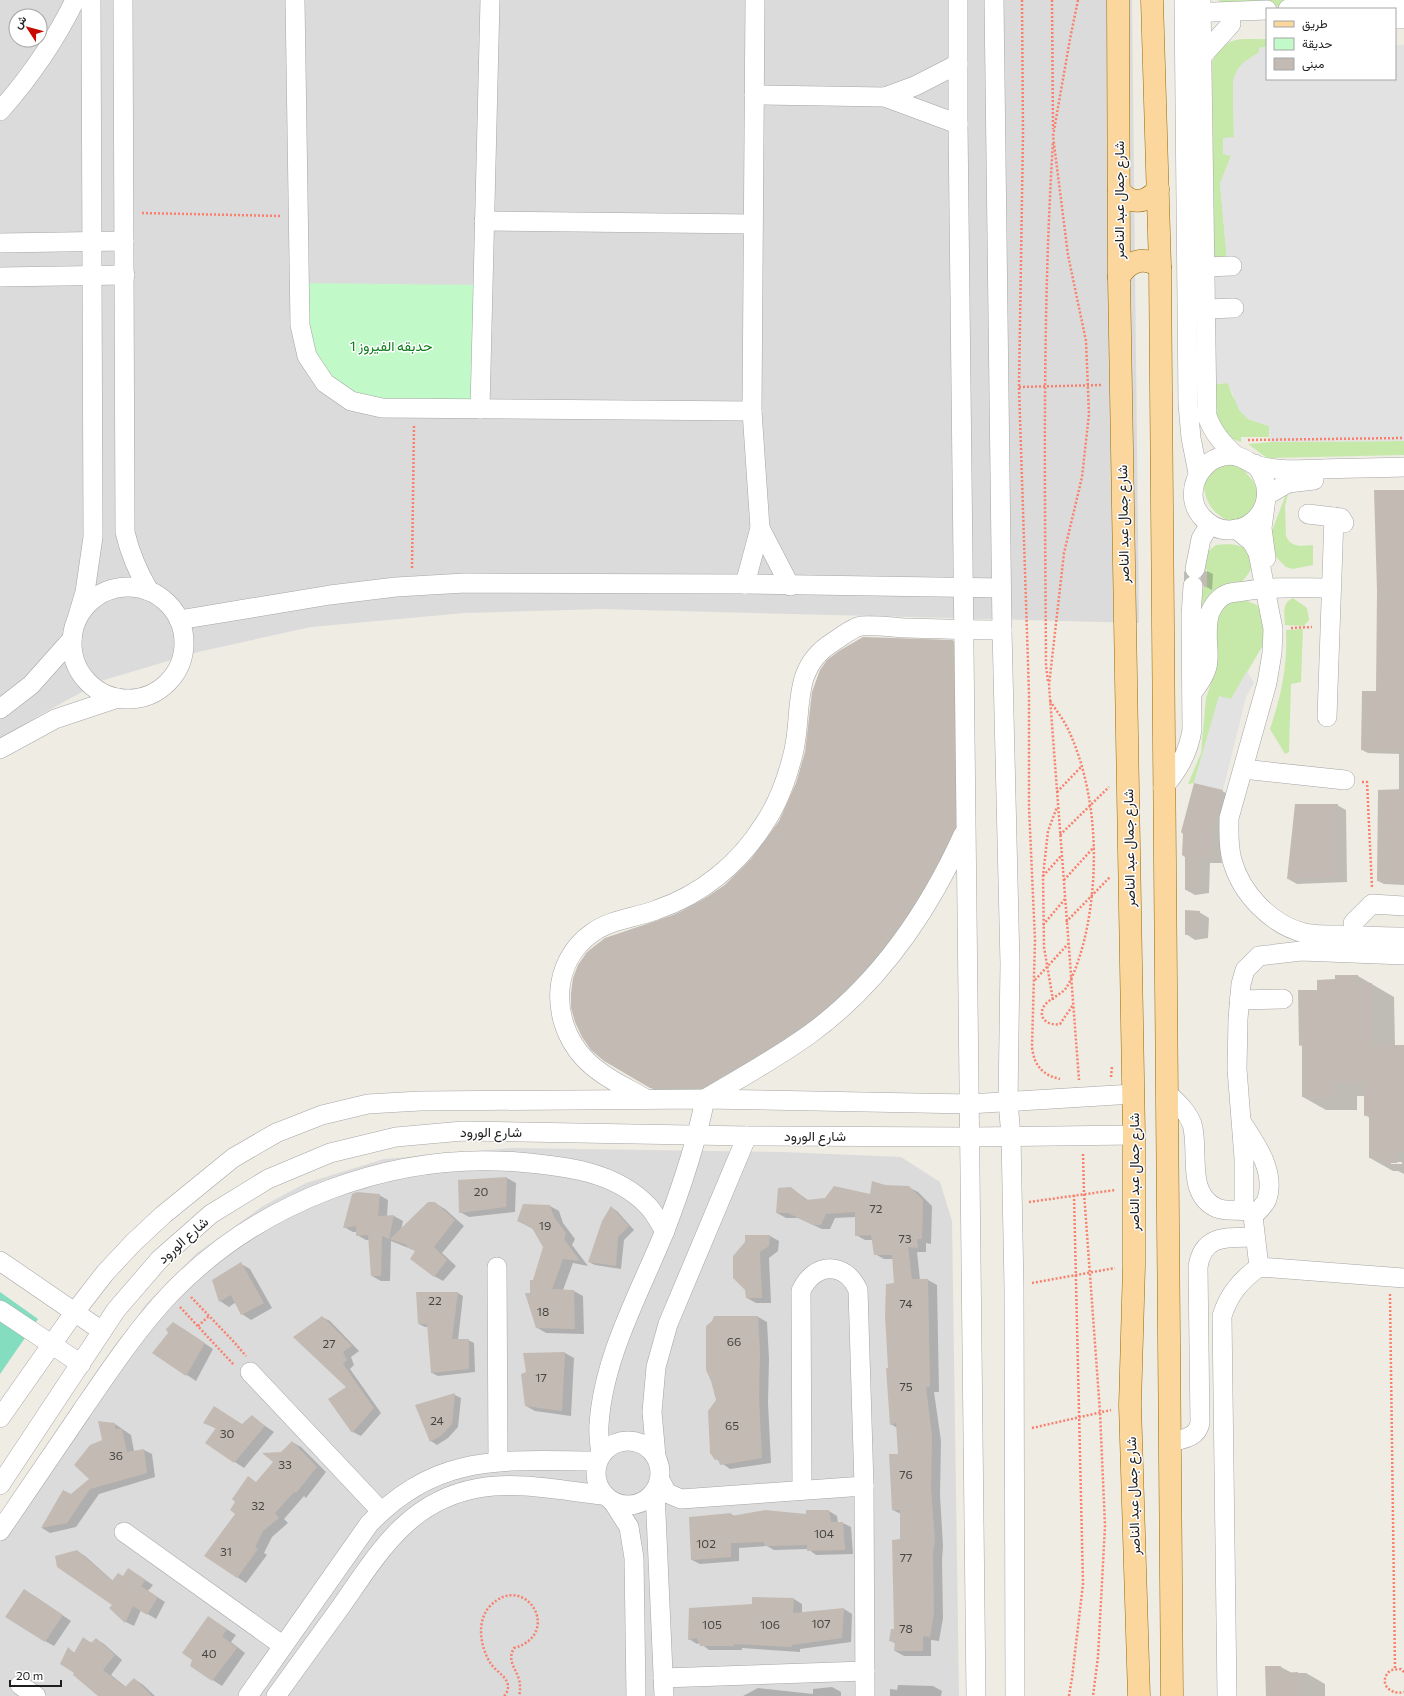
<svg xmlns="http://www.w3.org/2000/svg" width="1404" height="1696" font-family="Commissioner,Vazirmatn,sans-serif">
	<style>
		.residential { fill: #dcdbdb; fill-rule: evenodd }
		.grass { fill: #c6e9aa }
		.park { fill: #c1f9c8 }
		.pitch { fill: #83ddbe }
		.parking { fill: #e2e2e2 }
		.shadow { fill: #0003; fill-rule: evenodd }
		.building { fill: #c3bbb3 }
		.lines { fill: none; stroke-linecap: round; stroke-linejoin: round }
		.minor-casing { stroke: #a5a5a5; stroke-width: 20 }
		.major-casing { stroke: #966b02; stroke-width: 23 }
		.path { stroke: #f8806c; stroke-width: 2.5; stroke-dasharray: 2 2; stroke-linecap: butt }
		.minor { stroke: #fff; stroke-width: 19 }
		.major { stroke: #fbd69d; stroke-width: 22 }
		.labels { text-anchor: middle; stroke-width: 3; stroke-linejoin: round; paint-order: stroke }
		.number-label { font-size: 12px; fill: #474543 }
		.street-label { font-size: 14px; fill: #1e1e1e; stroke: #fff }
		.park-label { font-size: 14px; fill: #0d7b1a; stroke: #fff }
	</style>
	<rect width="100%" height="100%" fill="#efece4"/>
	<g class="residential">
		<path d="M0,0H1132L1139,623L601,609L465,613L311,627L198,652L104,680L38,716L0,740ZM16,16H40V40H16Z"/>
		<path d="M513,1148L784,1152L901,1157L940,1182L952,1221L959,1696H0V1517L146,1304L197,1253L263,1206L306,1183L384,1159Z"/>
	</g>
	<g class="grass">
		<path d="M1218,0H1339L1340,4C1316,4 1233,12 1218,0Z"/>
		<path d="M1267,39V47L1259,48V52L1233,80L1234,137L1231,156L1220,184L1227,259L1214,260L1212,62C1228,34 1238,40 1267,39Z"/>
		<path d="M1228,383L1232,395L1248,419L1269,426V437H1241V442C1210,432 1216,412 1215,384Z"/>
		<path d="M1404,441V455L1267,458L1248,444L1270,442Z"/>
		<path d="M1220,462L1240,466L1254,482L1258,493L1250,516L1229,521C1213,514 1204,501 1204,483Z"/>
		<path d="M1286,494H1288L1285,506L1286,536C1291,548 1302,546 1313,545V565L1293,569L1286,567L1275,556L1270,536Z"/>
		<path d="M1216,545C1226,544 1241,543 1248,552C1267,575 1214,602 1198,613L1203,587L1207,586V570L1200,569L1206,553Z"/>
		<path d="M1293,598L1307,608L1309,620L1304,626L1285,625C1285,614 1281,603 1293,598Z"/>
		<path d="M1245,600L1257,605L1264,616L1265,642L1231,699L1219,697L1194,783L1188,784L1201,753L1206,698L1212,680L1214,665L1213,629L1224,603Z"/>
		<path d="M1303,629L1301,682L1291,684L1289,752L1285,754L1270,729C1281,697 1288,664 1286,630Z"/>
	</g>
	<path class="park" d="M299,283L483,285L480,409L351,401L307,356Z"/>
	<path class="pitch" d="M0,1292L38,1319L0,1374Z"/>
	<g class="parking">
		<path d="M1395,45H1404V441L1270,442L1269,426L1248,419L1239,410L1228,383L1215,384L1214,260L1227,259L1220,184L1231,156L1223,154V138L1234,137L1233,80L1237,70L1244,62L1259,52V48L1267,47V79H1395Z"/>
		<path d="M1247,671L1254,683L1246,697L1223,790L1194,783L1219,696L1231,699Z"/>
	</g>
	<g class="shadow">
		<path d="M1404,491V885L1384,884L1378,881L1399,790V754L1368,753L1362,750L1377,692Z"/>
		<path d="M1184,571L1189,574L1193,581L1189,585L1184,582Z"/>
		<path d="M1207,571L1213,574L1212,590L1205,586L1202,578Z"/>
		<path d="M953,641L965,648L967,835L884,969L715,1095H663L604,1060L599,943L612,936L660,921L694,906L725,885L752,860Z"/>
		<path d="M1222,791L1232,796L1220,845L1222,863H1210L1209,893L1195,895L1186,890Z"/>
		<path d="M1337,805L1346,810L1347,882L1297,884L1288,879Z"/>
		<path d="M1199,912L1209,918L1208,938L1195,940L1186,934Z"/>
		<path d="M1358,976L1394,997L1395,1046H1404V1174L1398,1171H1393L1370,1158V1118L1365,1115V1096H1357V1110H1326L1303,1097V1047L1300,1045L1318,991L1336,980ZM1391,1162H1402V1164H1391Z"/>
		<path d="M507,1178L516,1183L515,1212L469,1217L460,1212Z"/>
		<path d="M885,1186L908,1187L918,1192L932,1206L931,1244L926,1243V1252H917L920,1280H928L937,1285L939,1392H934L941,1441L940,1495L943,1546L942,1560L943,1618L939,1641L931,1640V1656H904L895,1651L896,1644L890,1640L895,1629L901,1540V1514L893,1510L899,1455L897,1428L891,1424L889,1369L895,1284L893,1259H884L875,1254L873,1240H865L856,1235V1217L835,1218L830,1229H822L798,1218H786L777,1213L791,1188L809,1201L871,1195Z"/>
		<path d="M379,1195L388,1200L387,1216H394L403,1221L401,1230L435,1203L445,1209L464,1226L442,1253L456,1266L443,1281L434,1276L416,1251L391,1241L390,1281H381L372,1276L370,1240H366L357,1235V1232H353L344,1227Z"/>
		<path d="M550,1206L559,1211L563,1223L575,1239L572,1245L588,1266L573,1263L563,1290L574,1291L583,1296L584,1334L546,1333L536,1327L531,1294L544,1246L533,1229L518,1221Z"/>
		<path d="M612,1208L617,1211L634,1230L624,1240L621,1269L595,1265L589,1262Z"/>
		<path d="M746,1236H770L779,1241L778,1251L769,1258L771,1303H756L747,1298Z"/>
		<path d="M241,1264L250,1269L272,1308L251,1320L242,1314L236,1302L229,1307L220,1301Z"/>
		<path d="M458,1293L463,1296L458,1340H468L474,1343L475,1372L438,1376L432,1373L428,1327H425L419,1324Z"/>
		<path d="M322,1317L330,1321L359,1351L351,1357L354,1365L350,1369L381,1413L361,1436L353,1432L330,1399L348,1387Z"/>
		<path d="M714,1317H758L767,1322L769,1359L768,1403L771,1463L730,1469L716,1459L718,1400Z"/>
		<path d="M182,1328L213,1349L196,1381L154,1353Z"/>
		<path d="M565,1353L574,1358L571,1416L535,1411L526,1406L528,1373Z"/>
		<path d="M455,1395L461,1398L458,1427L448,1438L437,1445L431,1441L416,1406Z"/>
		<path d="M252,1417L274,1432L244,1468L206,1443L217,1429L204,1423L242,1425Z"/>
		<path d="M115,1424L131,1435L134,1451L144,1450L152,1454L155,1477L99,1494L76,1527L50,1533L42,1528L64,1491L71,1495L91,1479L103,1440Z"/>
		<path d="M292,1442L301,1447L326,1472L306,1498L304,1496L284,1519L288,1523L272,1537L264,1553L267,1555L246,1583L237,1577V1514L257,1482Z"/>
		<path d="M829,1511L837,1516L838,1523H843L851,1527L853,1554L816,1555L808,1549L774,1550L767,1546L739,1548V1561L700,1564L692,1560L731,1514L734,1516L807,1515Z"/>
		<path d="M77,1551L85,1556L113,1581L136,1574L153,1585L148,1591L165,1602L156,1619L141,1610L134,1626L126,1622L110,1608L113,1605Z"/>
		<path d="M33,1595L71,1621L54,1646L45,1641Z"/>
		<path d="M794,1599L802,1604V1613L844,1609L852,1614L851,1642L800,1649V1652L742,1648V1650H709L700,1643L697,1644L689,1639L753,1605Z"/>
		<path d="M217,1623L236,1635L231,1642L245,1653L222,1686L191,1666Z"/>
		<path d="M84,1639L92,1643L96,1639L104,1644L122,1660L111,1675L126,1687L134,1679L142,1684L155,1696H100L75,1672L68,1649L75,1653Z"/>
		<path d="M1281,1667L1292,1673H1306L1325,1684V1696H1267Z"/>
		<path d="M898,1685L933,1686L942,1691L941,1696H890V1689L897,1690Z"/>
		<path d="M832,1687L841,1692V1696H743L758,1688L813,1694V1689Z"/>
	</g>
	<g class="building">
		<path d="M1374,490H1404V751L1361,750L1362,691H1376L1377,591Z"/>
		<path d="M1206,570L1207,587H1204L1200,578Z"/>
		<path d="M863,637L953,640L955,828L925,886L891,938L851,984L828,1006L779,1042L702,1088H650L604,1061L591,1050L582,1037L575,1022L571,1008V993L573,978L578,965L587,952L605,938L676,914L709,896L725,885L751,859L779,821L796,783L805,752L812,692L820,670L827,660L839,651Z"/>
		<path d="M1194,783L1223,790L1211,839L1214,858H1201L1200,888L1185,890V857L1182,855L1183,834L1181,832Z"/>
		<path d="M1404,789V881H1377L1378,790Z"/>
		<path d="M1295,804H1338V877L1287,879Z"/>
		<path d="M1185,910L1200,911L1199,933L1185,935Z"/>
		<path d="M1335,975H1358V983H1372V1045H1404V1152H1397V1163H1382V1158H1369V1115L1364,1116V1083H1334V1097H1302V1044L1299,1046L1298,990H1317V980L1335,979Z"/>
		<path d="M507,1177L506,1207L459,1213L458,1180Z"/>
		<path d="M872,1181L885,1185L909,1186L923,1200L922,1239H917L918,1248L908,1247L912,1279H928L930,1387H926L932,1436L931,1489L935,1540L933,1554L934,1613L930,1637L923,1636V1651H894L895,1642L889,1641L891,1629H894L892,1540L900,1539V1510H892L889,1454H898L896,1423L890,1425L886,1368H888L885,1316L886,1284L894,1283L892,1255H874L871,1235L855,1236V1212L826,1214L821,1225H813L788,1213H776L778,1188L791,1187L806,1200L825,1198L834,1186L870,1194Z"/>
		<path d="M357,1192L380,1194L378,1216L394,1215L389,1239L382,1236L381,1276H371L368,1235L356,1236V1226L343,1228L352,1194Z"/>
		<path d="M428,1202H435L455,1220L434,1247L447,1260L434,1277L410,1259L415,1251L407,1247V1245L390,1239Z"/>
		<path d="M523,1204L550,1205L554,1217L566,1233L564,1239L580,1261L563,1259L552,1289L574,1290L575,1329L536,1328L525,1293H530V1280H533L543,1247L532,1228L517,1221Z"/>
		<path d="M611,1206L629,1226L618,1237L616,1266L588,1262L602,1221Z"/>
		<path d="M745,1235H770L769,1246L760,1252L762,1298H746L745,1290L733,1278V1256L745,1242Z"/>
		<path d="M241,1262L264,1303L241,1315L231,1295L219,1302L212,1280Z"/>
		<path d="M416,1292H458L452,1339H469V1369L431,1373L427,1324H418Z"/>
		<path d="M322,1316L352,1346L343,1352L347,1360L343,1364L374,1408L352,1433L328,1399L346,1387L293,1337Z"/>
		<path d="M714,1316H758L760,1353L759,1398L762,1458L720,1465L718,1459L715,1460L710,1453L708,1411L716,1400L711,1381L706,1370V1326L712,1321Z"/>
		<path d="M173,1322L205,1343L186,1376L152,1353L168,1333L166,1329Z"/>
		<path d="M565,1352L562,1411L525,1406L521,1374L526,1372L523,1353Z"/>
		<path d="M455,1393L452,1424L442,1435L430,1442L415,1405Z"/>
		<path d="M214,1406L242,1424L252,1415L265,1426L234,1463L205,1443L216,1428L203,1423Z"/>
		<path d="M98,1421L115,1423V1429H122L127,1452L144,1449L147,1473L90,1489L67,1523L41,1528L63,1490L71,1494L89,1479L74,1465L90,1445L102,1440Z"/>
		<path d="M292,1441L317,1467L296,1493L294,1492L275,1513L279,1518L263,1531L255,1547L258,1549L237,1578L204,1556L235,1514L230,1510L235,1502L232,1499L248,1476L256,1482L273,1462L262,1453L281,1452Z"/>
		<path d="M765,1510L806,1514V1510H829L831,1522H843L845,1550L807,1551V1545L765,1546L764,1542L731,1543V1557L691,1560L689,1517L731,1513V1516Z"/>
		<path d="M77,1550L112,1581L118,1573L123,1576L128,1568L146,1580L141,1586L158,1597L147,1615L133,1606L125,1623L109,1608L112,1605L57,1567L55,1556Z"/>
		<path d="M24,1589L63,1615L45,1642L5,1617Z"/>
		<path d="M752,1597L794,1598L793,1613L844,1608L842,1638L792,1645V1647L734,1644V1646H700L697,1638L688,1640L689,1608L752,1604Z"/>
		<path d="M208,1616L227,1629L222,1636L237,1648L212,1681L190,1666L192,1660L182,1653Z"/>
		<path d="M83,1637L91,1643L96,1638L115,1655L103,1670L125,1687L134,1678L152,1696H98L73,1675L74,1673L60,1664L68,1647L74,1653Z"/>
		<path d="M1265,1666H1281V1673L1298,1672V1696H1266Z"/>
	</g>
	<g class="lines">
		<g class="minor-casing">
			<g id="minor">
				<path d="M123,0L125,532C130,554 138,572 149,591"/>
				<path d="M295,0L300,325L307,356L325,383L351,401L382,408L752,411"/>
				<path d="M958,0V124L976,1696"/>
				<path d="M994,0L1002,630L1010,964L1008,1102L1011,1136L1014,1287L1015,1696"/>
				<path d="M1184,0L1188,404L1191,438L1198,473"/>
				<path d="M1201,0L1207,416C1213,433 1223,444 1236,456"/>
				<path d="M1288,9L1404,5"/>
				<path d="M1188,13L1267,10"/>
				<path d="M1395,19H1404"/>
				<path d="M1202,56L1231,24"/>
				<path d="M754,95L885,97L958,124"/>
				<path d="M885,97L915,86L958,64"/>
				<path d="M0,111C30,77 55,41 75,0"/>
				<path d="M484,221L753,224"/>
				<path d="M0,243L124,241"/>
				<path d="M1204,267L1232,266"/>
				<path d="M0,277L125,275"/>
				<path d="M1206,309L1234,308"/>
				<path d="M480,409L490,0"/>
				<path d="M1255,464C1291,508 1234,553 1202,517C1183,496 1197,461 1224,456C1237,453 1245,460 1255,465C1262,467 1269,468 1276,469C1291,471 1307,469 1322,469C1349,468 1377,468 1404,467"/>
				<path d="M1267,495L1288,483L1314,480"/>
				<path d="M1265,506L1262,528L1266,558"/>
				<path d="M1308,514L1341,518L1344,523"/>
				<path d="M760,528L790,586"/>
				<path d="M1236,529L1252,542L1258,553L1273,629L1272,653L1267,683L1229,818C1229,832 1228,846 1232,860C1241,893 1270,924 1304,933C1315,935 1328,935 1340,935C1361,936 1383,937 1404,937"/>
				<path d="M1195,569L1201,539L1210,524"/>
				<path d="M745,584L760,528L752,411L755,0"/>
				<circle cx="128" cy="643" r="56"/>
				<path d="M77,619L85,592L93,537L91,0"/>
				<path d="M179,620L330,595L396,587L465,583L745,584L1001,588"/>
				<path d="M1192,693C1218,661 1204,655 1208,621C1209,610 1217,598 1227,594C1232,592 1239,592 1245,591C1273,586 1302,588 1331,588"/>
				<path d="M0,709L31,685L72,639"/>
				<path d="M1327,717L1334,517"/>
				<path d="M0,749L55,719L118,698"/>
				<path d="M1252,770L1345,780"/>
				<path d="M1163,788C1178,770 1188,754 1192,730L1191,616L1193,586"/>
				<path d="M1353,923L1372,904L1404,906"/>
				<path d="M1239,1000L1283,999"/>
				<path d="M1167,1093C1177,1102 1187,1111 1192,1124C1200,1150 1185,1194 1217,1208C1227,1212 1238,1209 1248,1211L1253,1216L1259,1267"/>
				<path d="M646,1099C624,1086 600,1076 583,1057C550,1020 551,962 592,933C611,919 635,918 656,910C701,895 739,864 764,824C779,802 788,776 794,750C803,708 791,668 833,642C841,637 853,627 861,626C875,625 891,627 905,628C938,629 970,630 1002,630"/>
				<path d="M1242,1123C1256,1144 1276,1172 1267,1199C1265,1205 1258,1211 1253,1216"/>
				<path d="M1244,1210V1158L1237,1069L1238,1019L1241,984L1245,970L1259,956L1301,951L1404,955"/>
				<path d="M0,1261L102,1331"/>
				<path d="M497,1267L498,1461"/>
				<path d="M0,1310L81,1364"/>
				<path d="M250,1372L381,1511"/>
				<path d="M0,1418L74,1313L105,1273L133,1243L163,1215L233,1158L276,1133L322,1115L368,1104L420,1101L705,1099L969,1104L1133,1094"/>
				<circle cx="628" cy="1473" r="32"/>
				<path d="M1170,1442C1183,1439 1197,1438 1200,1423L1198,1267C1203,1233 1229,1238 1255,1237"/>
				<path d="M601,1455C600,1445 598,1435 599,1425C603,1358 639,1294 664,1233C681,1189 696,1145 705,1099C740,1078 777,1058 810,1034C880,983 928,912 963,835"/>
				<path d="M656,1456L652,1412L656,1367L668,1324L747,1136"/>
				<path d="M660,1480L667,1493L681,1499L864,1486"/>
				<path d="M0,1485L116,1310L160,1259L211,1214L268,1179L330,1153L396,1137L463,1131L747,1136L968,1137L1134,1135"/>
				<path d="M802,1490L801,1291C814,1262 845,1261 858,1290L864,1486L865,1696"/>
				<path d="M655,1491L664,1696"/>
				<path d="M613,1502L629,1527L634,1558L636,1696"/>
				<path d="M0,1531C27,1492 54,1452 81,1412C109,1371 137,1329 171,1293C260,1201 391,1152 518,1162C564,1166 615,1171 648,1206C655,1213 659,1223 665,1231"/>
				<path d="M124,1532L282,1645"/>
				<path d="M663,1678L865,1671"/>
				<path d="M20,1685L36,1696"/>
				<path d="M248,1696L369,1524C438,1451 505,1461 597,1461"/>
				<path d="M276,1696C298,1666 320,1635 342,1605C379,1552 409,1500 479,1488C519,1481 563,1491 603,1495"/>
				<path d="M1227,1696L1222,1316C1229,1294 1240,1281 1259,1267L1404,1278"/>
			</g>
		</g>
		<g class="major-casing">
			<g id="major">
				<path d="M1118,0L1119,277L1134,1135V1266L1130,1405L1139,1696"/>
				<path d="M1152,0L1160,267L1172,1696"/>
				<path d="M1119,190C1130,205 1146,204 1158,189"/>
				<path d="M1119,277C1129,260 1144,256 1160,267"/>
			</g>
		</g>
		<g class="path">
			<path d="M1022,0L1023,134L1019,387L1029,694V807L1035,940L1032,1047C1034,1065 1042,1075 1060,1079"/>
			<path d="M1052,0L1053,129"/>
			<path d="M1078,0L1070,39L1053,136L1068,255L1086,341L1089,414L1082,477L1064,553L1049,685L1079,1080"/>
			<path d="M142,213L281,216"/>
			<path d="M1019,387L1102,385"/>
			<path d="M1248,440L1404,438"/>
			<path d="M412,568L414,425"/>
			<path d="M1291,628L1312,627"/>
			<path d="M1048,681L1046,666C1045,491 1042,316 1053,142"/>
			<path d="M1050,701C1056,710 1063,719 1068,729C1097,791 1100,871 1085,937C1082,950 1074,977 1066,988C1060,996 1047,999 1043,1008C1038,1020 1050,1026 1060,1024L1073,1005"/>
			<path d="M1362,782H1367L1372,888"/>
			<path d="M1057,792L1081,767"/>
			<path d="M1060,835L1109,787"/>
			<path d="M1043,876L1061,856"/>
			<path d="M1064,880L1094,847"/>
			<path d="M1066,922L1110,877"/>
			<path d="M1043,925L1065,899"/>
			<path d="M1035,980L1068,944"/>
			<path d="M1053,1000L1044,947L1043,876L1048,831L1057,807"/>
			<path d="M1111,1077L1112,1066"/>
			<path d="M1083,1154L1084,1193L1100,1412L1105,1526L1098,1657L1093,1696"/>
			<path d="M1029,1202L1115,1190"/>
			<path d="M1032,1283L1115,1268"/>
			<path d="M1390,1294L1395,1669"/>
			<path d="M191,1297L234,1342L246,1356"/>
			<path d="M180,1307L234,1365"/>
			<path d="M198,1326L209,1316"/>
			<path d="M1032,1428L1111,1410"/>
			<path d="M1404,1672L1401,1669L1391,1670C1377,1681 1389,1696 1404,1692"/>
			<path d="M504,1696C508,1692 509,1687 507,1682C504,1675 495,1670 491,1664C480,1647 476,1621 490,1606C525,1570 564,1634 514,1648C504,1666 525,1672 519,1696"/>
			<path d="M1069,1696L1072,1678L1083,1584L1074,1195"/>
		</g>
		<use href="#minor" class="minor"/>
		<use href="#major" class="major"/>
	</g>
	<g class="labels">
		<g class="number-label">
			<text x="481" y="1196">20</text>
			<text x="876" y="1213">72</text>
			<text x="545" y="1230">19</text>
			<text x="905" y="1243">73</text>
			<text x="435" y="1305">22</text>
			<text x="906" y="1308">74</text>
			<text x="543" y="1316">18</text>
			<text x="734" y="1346">66</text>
			<text x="329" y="1348">27</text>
			<text x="541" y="1382">17</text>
			<text x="906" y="1391">75</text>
			<text x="437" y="1425">24</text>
			<text x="732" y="1430">65</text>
			<text x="227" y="1438">30</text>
			<text x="116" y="1460">36</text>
			<text x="285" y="1469">33</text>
			<text x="906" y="1479">76</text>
			<text x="258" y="1510">32</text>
			<text x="824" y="1538">104</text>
			<text x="706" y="1548">102</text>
			<text x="226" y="1556">31</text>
			<text x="906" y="1562">77</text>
			<text x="821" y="1628">107</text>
			<text x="712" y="1629">105</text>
			<text x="770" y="1629">106</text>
			<text x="906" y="1633">78</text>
			<text x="209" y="1658">40</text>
		</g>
		<g class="street-label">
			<text transform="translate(1119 200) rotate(-90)" y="5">شارع جمال عبد الناصر</text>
			<text transform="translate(1123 524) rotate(-91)" y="5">شارع جمال عبد الناصر</text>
			<text transform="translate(1129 848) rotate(-91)" y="5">شارع جمال عبد الناصر</text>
			<text x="491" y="1137">شارع الورود</text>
			<text x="815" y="1141">شارع الورود</text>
			<text transform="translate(1134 1172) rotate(-90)" y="5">شارع جمال عبد الناصر</text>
			<text transform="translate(183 1240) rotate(-42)" y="5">شارع الورود</text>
			<text transform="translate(1133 1496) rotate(-92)" y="5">شارع جمال عبد الناصر</text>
		</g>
		<g class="park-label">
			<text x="391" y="351">حدبقه الفيروز 1</text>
		</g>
	</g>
	<rect x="1266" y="8" width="130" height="72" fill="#ffffff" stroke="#a5a5a5"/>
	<rect x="1274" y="21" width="20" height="6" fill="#fbd69d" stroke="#a5a5a5"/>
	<text x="1302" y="28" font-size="12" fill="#1e1e1e">طريق</text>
	<rect x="1274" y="38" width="20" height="12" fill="#c1f9c8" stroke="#a5a5a5"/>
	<text x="1302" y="48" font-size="12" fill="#1e1e1e">حديقة</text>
	<rect x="1274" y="58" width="20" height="12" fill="#c3bbb3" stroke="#a5a5a5"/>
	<text x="1302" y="68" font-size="12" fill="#1e1e1e">مبنى</text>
	<g transform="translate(28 28) rotate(306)"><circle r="19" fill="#ffffff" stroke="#a5a5a5"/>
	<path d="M0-3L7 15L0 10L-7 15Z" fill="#c90a02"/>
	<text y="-6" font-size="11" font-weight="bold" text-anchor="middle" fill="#1e1e1e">ش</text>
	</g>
	<path d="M10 1680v6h51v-6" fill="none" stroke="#1e1e1e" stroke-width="2"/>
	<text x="16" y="1680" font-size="12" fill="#1e1e1e" stroke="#ffffff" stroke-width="3" paint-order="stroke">20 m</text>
</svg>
